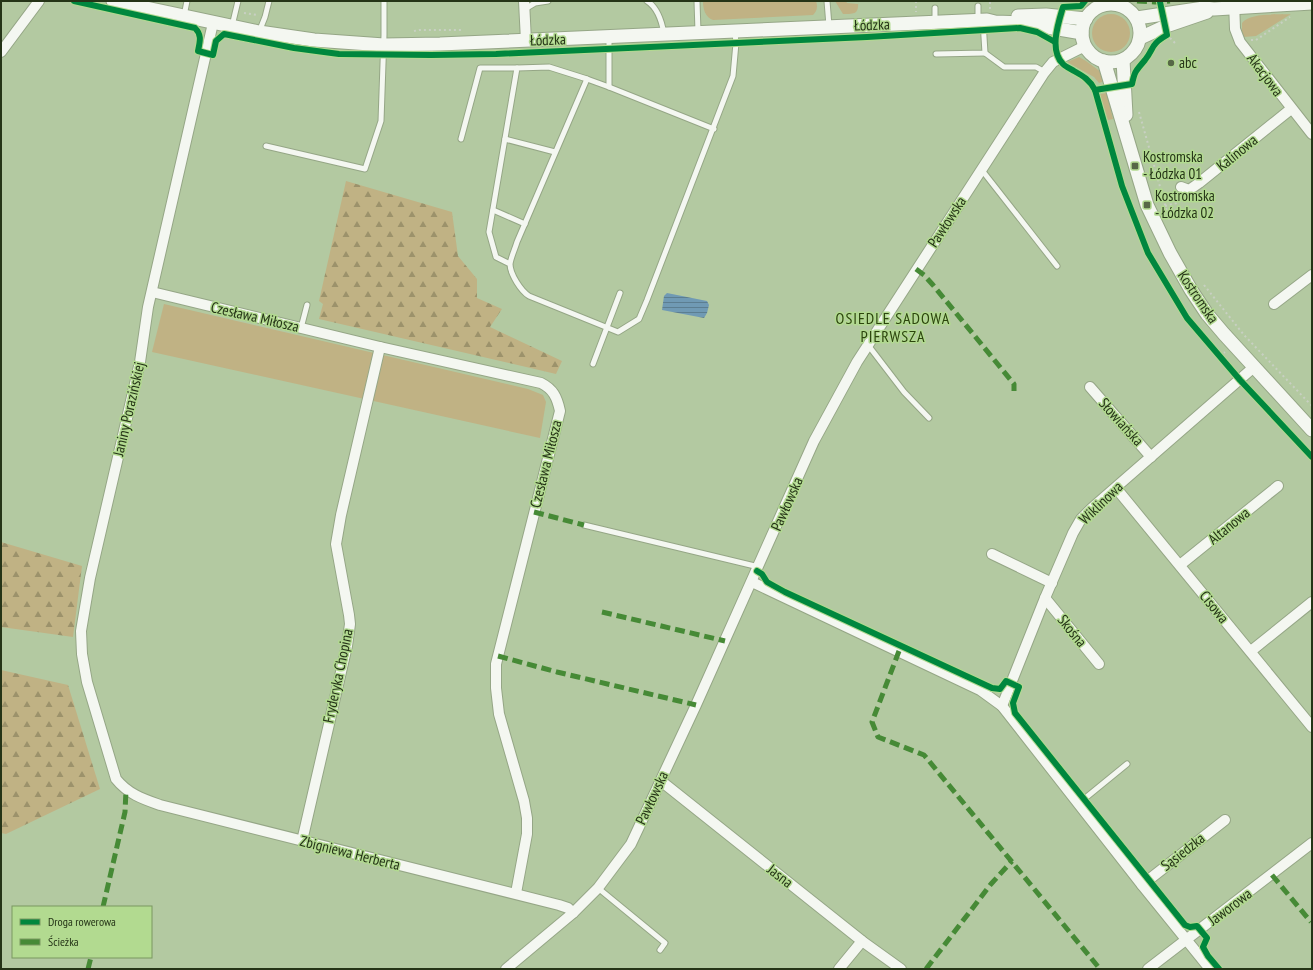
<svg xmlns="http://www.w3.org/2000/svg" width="1313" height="970" font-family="'PT Sans Narrow',sans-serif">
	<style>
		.green { fill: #c0b284 }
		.forest { fill: url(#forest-firs) }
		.water { fill: url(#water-rules) }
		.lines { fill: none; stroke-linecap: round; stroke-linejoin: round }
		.lane-casing { stroke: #95a686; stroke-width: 7 }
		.street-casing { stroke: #95a686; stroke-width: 12 }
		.secondary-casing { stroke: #95a686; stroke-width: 15 }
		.path { stroke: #c8d0c2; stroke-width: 2; stroke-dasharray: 2 3; stroke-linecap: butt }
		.lane { stroke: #f4f7f1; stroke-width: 5 }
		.street { stroke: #f4f7f1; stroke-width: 10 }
		.secondary { stroke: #f4f7f1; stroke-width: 13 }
		.quiet { stroke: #468a36; stroke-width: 5; stroke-dasharray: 10 5; stroke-linecap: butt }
		.cycleway-casing { stroke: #b2da90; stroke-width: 8 }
		.cycleway { stroke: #00873e; stroke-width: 6 }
		.poi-dot { fill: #576847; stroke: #b2da90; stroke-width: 1.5 }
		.labels { text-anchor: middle; stroke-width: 3; stroke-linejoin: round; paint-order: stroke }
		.street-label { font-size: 15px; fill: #253417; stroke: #b2da90 }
		.poi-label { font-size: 15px; fill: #253417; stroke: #b2da90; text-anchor: start }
		.neighbourhood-label { font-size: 16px; letter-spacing: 1px; fill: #2c450e; stroke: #b2da90 }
	</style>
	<defs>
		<pattern id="forest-firs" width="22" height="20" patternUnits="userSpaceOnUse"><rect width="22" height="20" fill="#c0b284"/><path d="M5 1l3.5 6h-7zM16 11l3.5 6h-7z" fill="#9c926b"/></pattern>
		<pattern id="water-rules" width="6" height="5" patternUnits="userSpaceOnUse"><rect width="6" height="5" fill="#709ab4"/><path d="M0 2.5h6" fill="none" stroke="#5c7e91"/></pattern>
	</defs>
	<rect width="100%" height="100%" fill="#b3c9a1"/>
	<g class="green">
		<path d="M703,1H816C818,7 817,11 813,15L713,20C705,17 703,9 703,1Z"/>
		<path d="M835,1H846L847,3L858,4V1C859,14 855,14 843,14Z"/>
		<path d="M1291,14L1256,36L1243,37L1242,33V23C1250,12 1279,15 1291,14Z"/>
		<circle cx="1111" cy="33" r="19"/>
		<path d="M1079,57L1086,61L1101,72L1105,81L1099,83L1094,77L1067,62Z"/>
		<path d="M1107,93L1113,119L1108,120L1100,94Z"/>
		<path d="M164,304L528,389L543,395L546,402L540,438L152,352Z"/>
	</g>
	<g class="forest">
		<path d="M346,181L452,212L458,256L477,279V298L502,309L490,327L562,361L556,374L319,319L323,304L319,301Z"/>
		<path d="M1,542L82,566L73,637L1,627Z"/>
		<path d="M1,670L68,685L100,789L6,834L1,833Z"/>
	</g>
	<path class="water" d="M667,293L707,301L709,305L707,313L704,318L662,310L664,296Z"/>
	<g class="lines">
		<g class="lane-casing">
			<g id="lane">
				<path d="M647,1C658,8 662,22 664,34"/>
				<path d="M697,1L698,32"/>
				<path d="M827,1L829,26"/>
				<path d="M978,6V20"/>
				<path d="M525,9L535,3L548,1"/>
				<path d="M184,16L187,1"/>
				<path d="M935,21V8"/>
				<path d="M232,26L238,1"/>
				<path d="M259,32L265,17L269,1"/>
				<path d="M609,38V87"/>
				<path d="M985,53L1004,67H1036L1045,72"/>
				<path d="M936,54L985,53L983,21"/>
				<path d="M587,79L609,87L714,129"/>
				<path d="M461,139L480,68H517"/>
				<path d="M505,139L555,152"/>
				<path d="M266,146L365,169L381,121L384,35V1"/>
				<path d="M981,169L1057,266"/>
				<path d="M493,210L525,224"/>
				<path d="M510,264L496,257L489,232L517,68L549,67L587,79L517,242C515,249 511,257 510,264C510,274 521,291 529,296L618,332L639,319L647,300L733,76L736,43L735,32"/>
				<path d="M301,328L307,305"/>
				<path d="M868,345L904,392L929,418"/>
				<path d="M593,364L620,293"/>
				<path d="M584,525L759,567"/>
				<path d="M1078,804L1127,764"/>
				<path d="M598,888L665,943L660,950"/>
			</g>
		</g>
		<g class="street-casing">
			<g id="street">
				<path d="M524,1L526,41"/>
				<path d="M1234,1L1235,29L1240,42L1312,134"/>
				<path d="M213,23L148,307L140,362L90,578L81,631L82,654L87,682L116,779C128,794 143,799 160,805L559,905L568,908L573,913"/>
				<path d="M1,52L39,1"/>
				<path d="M1181,187L1189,190L1199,183L1291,109"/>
				<path d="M152,292L380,347L541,383C553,389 557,397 560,411L496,664V688L499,714L524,801L527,818V834L516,893"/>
				<path d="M1274,304L1312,275"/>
				<path d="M1090,387L1151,457"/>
				<path d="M1116,488L1312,727"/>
				<path d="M992,554L1052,583"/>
				<path d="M1180,565L1278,486"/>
				<path d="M752,582L980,690L1002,706L1142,885L1210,969"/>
				<path d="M1045,598L1099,664"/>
				<path d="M1251,651L1312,602"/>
				<path d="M1002,706L1045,598L1073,533L1081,519L1092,508L1254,367"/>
				<path d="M661,781L862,941L901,969"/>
				<path d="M302,841L347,646L350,624L349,615L336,544L341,515L380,347"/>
				<path d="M1142,885L1225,820"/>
				<path d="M506,969L573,913L598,888L631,844L696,705L814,441L857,362L1044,73L1053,62L1085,46"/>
				<path d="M839,969L862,941"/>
				<path d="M1148,969L1312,843"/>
			</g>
		</g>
		<g class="secondary-casing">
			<g id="secondary">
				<path d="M113,1L259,32L314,40L384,45L440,44L987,20L995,22L1024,23L1082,33"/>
				<circle cx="1111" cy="33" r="29"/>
				<path d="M1018,16L1046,15L1086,19"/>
				<path d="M1137,18L1204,8L1214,9L1312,3"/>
				<path d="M1140,38L1166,26L1207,12"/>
				<path d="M1123,60L1126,115"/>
				<path d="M1104,61L1147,205L1170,253L1191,290L1207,314L1224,334L1312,430"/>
			</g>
		</g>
		<g class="path">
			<path d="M916,1V12"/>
			<path d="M990,9V1"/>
			<path d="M244,13L257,15"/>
			<path d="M414,31L419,30H461"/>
			<path d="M1170,38L1176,44"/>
			<path d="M1251,40H1256L1290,17"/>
			<path d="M1139,112L1170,222"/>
			<path d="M1165,206L1177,203L1181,198"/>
			<path d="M1204,285L1244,335L1312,406"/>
			<path d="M1220,356L1225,352"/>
		</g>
		<use href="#lane" class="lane"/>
		<use href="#street" class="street"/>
		<use href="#secondary" class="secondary"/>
		<g class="quiet">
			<path d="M1137,1L1155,2L1170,1"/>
			<path d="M916,269L924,275L933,285L1014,384V391"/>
			<path d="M534,512L584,525"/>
			<path d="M602,612L725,641"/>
			<path d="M899,651L872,722L878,737L924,755L929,761L1100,969"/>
			<path d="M498,656L557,672L696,705"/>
			<path d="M1272,875L1311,922"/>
			<path d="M103,907L125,812L126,790"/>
			<path d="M88,969L91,957"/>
			<path d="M926,969L991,884L1012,861"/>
		</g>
		<g class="cycleway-casing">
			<g id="cycleway">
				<path d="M74,1L195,28C202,35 200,41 198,51L213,55L216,41L224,34L294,48L339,54L431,55L496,54L867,37L1020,28L1037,32L1055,42"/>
				<path d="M1085,1L1081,6L1063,7C1058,24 1049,50 1063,64C1066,67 1071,69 1074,71C1083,76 1090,80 1095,90L1132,84C1135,70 1136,71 1145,60C1155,47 1150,45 1167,35L1160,2"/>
				<path d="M1095,90L1122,186L1148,253L1187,318L1240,380L1312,457"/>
				<path d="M757,571L762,574L767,582L785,592L992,688L1000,689L1006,681L1019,687L1013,703L1015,713L1185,925L1190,927L1197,926L1207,938L1203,947L1208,956L1219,969"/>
			</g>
		</g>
		<use href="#cycleway" class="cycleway"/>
	</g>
	<g class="poi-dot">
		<circle cx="1171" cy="63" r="4"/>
		<rect x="1131" y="162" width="8" height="8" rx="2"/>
		<rect x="1143" y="201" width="8" height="8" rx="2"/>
	</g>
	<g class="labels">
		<g class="street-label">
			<text transform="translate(872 25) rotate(-2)" y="5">Łódzka</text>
			<text transform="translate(548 40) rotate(-2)" y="5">Łódzka</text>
			<text transform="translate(1265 75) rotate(53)" y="5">Akacjowa</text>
			<text transform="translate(1237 153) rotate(-39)" y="5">Kalinowa</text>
			<text transform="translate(947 222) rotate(-57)" y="5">Pawłowska</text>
			<text transform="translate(1198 297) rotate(56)" y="5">Kostromska</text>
			<text transform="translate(255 317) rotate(13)" y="5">Czesława Miłosza</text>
			<text transform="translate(129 409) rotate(-77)" y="5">Janiny Porazińskiej</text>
			<text transform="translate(1121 422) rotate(48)" y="5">Słowiańska</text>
			<text transform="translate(546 464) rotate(-76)" y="5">Czesława Miłosza</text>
			<text transform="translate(1101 503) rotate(-44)" y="5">Wiklinowa</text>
			<text transform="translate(787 504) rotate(-66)" y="5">Pawłowska</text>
			<text transform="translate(1229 526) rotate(-39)" y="5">Altanowa</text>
			<text transform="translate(1214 607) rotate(51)" y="5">Cisowa</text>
			<text transform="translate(1072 631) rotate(51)" y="5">Skośna</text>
			<text transform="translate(338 676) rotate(-78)" y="5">Fryderyka Chopina</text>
			<text transform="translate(652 798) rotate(-65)" y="5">Pawłowska</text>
			<text transform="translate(1183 852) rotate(-38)" y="5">Sąsiedzka</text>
			<text transform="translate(350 853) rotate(14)" y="5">Zbigniewa Herberta</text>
			<text transform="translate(780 876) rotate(38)" y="5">Jasna</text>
			<text transform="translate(1230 907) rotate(-37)" y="5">Jaworowa</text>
		</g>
		<g class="poi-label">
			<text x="1179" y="68">abc</text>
			<text x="1143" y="162">Kostromska<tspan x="1143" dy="17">- Łódzka 01</tspan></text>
			<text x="1155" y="201">Kostromska<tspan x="1155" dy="17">- Łódzka 02</tspan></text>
		</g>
		<g class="neighbourhood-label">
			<text x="893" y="324">OSIEDLE SADOWA<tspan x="893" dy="18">PIERWSZA</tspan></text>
		</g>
	</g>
	<rect width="1313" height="970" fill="none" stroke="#253417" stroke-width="4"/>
	<rect x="12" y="906" width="140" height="52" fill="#b2da90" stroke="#7a9860"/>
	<rect x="20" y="919" width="20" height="6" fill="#00873e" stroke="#7a9860"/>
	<text x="48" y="926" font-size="12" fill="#253417">Droga rowerowa</text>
	<rect x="20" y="939" width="20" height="6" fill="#468a36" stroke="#7a9860"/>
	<text x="48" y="946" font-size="12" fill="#253417">Ścieżka</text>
</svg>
